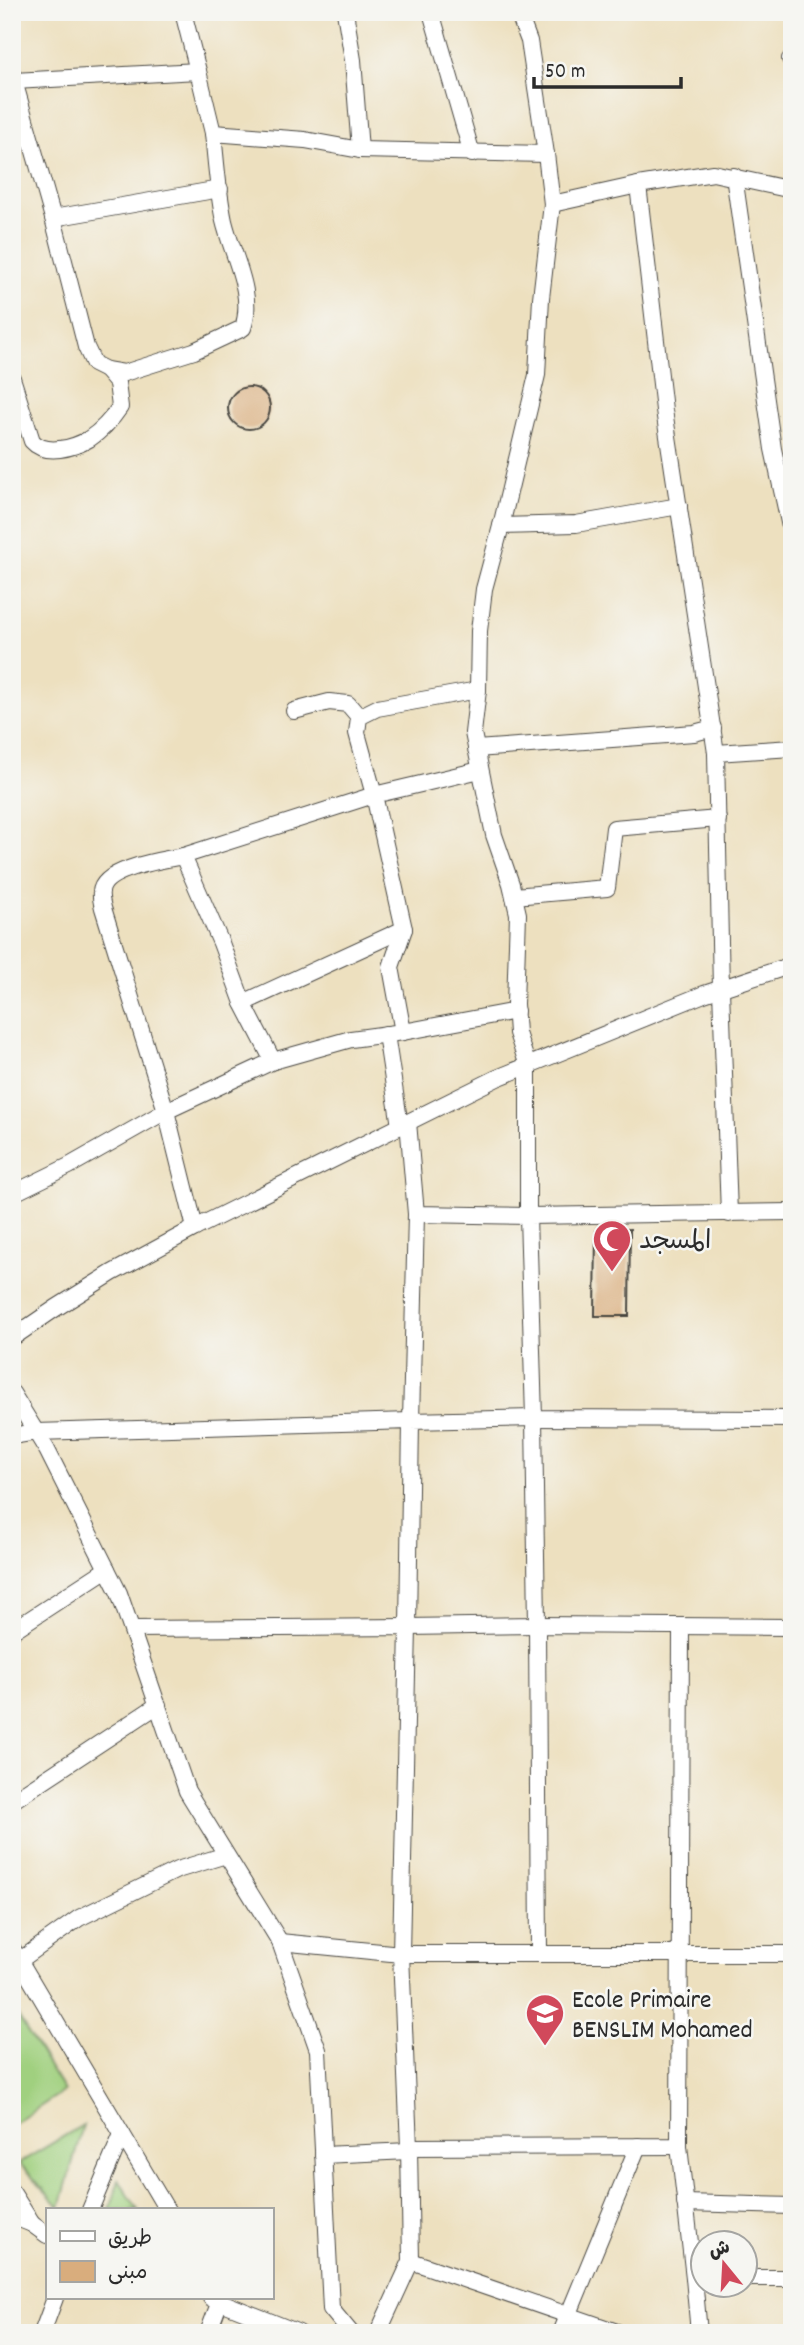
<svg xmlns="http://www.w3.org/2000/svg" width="804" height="2345" font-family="Dekko,'Playpen Sans Arabic',sans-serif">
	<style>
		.green { fill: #a0d07f; stroke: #667e55; stroke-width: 2 }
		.building { fill: #d9ad7d }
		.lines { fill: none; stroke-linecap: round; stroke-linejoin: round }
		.minor-casing { stroke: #484641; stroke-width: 18 }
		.minor { stroke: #fff; stroke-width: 16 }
		.labels { text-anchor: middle; stroke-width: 5; stroke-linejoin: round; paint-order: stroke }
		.poi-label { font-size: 26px; fill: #2b2b2b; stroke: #f6f6f2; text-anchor: start }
	</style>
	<rect width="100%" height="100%" fill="#f6f6f2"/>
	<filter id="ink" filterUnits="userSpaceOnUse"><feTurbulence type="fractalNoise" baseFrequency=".0143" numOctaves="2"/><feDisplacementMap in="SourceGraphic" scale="14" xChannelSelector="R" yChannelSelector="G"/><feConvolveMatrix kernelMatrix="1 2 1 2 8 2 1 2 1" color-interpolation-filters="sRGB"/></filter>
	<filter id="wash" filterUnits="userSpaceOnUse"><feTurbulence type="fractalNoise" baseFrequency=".00686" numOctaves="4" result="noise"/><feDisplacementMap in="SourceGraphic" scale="28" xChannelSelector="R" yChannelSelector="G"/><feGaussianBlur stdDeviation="1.57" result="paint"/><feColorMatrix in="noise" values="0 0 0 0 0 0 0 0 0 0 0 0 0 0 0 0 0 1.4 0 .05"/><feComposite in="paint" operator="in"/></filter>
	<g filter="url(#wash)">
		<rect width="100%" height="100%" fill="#ede0bf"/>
		<g class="green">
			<path d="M12,2007L64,2091L12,2125Z"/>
			<path d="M83,2125L60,2207L19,2163Z"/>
			<path d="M119,2180L138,2210H110Z"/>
		</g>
		<g id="blocks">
			<g class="building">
				<circle cx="249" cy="408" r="21"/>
				<path d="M630,1229L629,1316H595L596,1231Z"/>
			</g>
		</g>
	</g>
	<g filter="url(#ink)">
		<use href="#blocks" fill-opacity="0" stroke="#484641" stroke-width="2"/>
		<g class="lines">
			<g class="minor-casing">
				<g id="minor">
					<path d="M183,12L198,71"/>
					<path d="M345,12L353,60L360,150"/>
					<path d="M431,12L472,154"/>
					<path d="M790,59H792"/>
					<path d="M12,73L14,81L198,71L213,133L305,140L360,150L546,154L529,41L518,12"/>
					<path d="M12,81H14L53,218L86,347L94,364L106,370L124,373L194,351L243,328C255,293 232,255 224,221C218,193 216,162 213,133"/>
					<path d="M546,154L552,204L638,185"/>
					<path d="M734,176L773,449L792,536"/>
					<path d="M552,204L541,298L537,375L501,526L576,524L679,506"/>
					<path d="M53,218L220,189"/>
					<path d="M12,378L32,441C45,456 74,448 89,439C101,431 112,419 120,407L117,383L106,370"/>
					<path d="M294,711L329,702L348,704L359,717"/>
					<path d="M476,749L694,733L713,728"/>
					<path d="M716,753L664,410L638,185L713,173L792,190"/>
					<path d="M480,770L374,795L404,929L391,967L403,1032L516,1011"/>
					<path d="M514,896L607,888L614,828L718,819"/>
					<path d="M243,1003L404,929"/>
					<path d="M403,1032L351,1039L273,1061L243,1003L221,943L183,856L374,795L357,733L359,717L377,708L478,690"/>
					<path d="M386,1034L400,1126"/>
					<path d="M408,1122L416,1214L528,1216V1066L517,1033L515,1004L518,914L511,884L494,835L473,733L478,690L479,631L484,589L501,526"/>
					<path d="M12,1194L69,1166L166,1111L103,908C102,903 100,897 101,892C103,868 164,860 183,856"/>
					<path d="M792,1212L528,1216L534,1418L792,1419"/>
					<path d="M729,1214L721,989L716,753L792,748"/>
					<path d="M195,1228L166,1111L273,1061"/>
					<path d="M12,1338L56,1308L112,1273L195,1228L497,1078L704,994L792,965"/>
					<path d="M12,1393L47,1450L119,1593L187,1791L280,1942L318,2050L331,2309L351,2333"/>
					<path d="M12,1436L36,1432L411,1421L408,1627L537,1625L534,1418L411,1421L416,1214"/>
					<path d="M681,1626L679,2146L409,2147L401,1954C531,1954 661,1954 792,1954"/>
					<path d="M132,1629L408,1627L401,1954L280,1942"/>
					<path d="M12,1631L107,1569"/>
					<path d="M12,1801L158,1705"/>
					<path d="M12,1948L167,2210"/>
					<path d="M539,1954L537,1625L792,1627"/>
					<path d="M12,1966L79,1918L177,1870L226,1855"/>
					<path d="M679,2146L694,2278H702"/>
					<path d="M323,2155L409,2151"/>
					<path d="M12,2192L32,2224"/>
					<path d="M685,2203L792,2206"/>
					<path d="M90,2210L122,2134"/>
					<path d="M12,2216L32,2224L47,2235"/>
					<path d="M411,2261L620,2333"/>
					<path d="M694,2278L699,2333"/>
					<path d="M744,2278H792"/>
					<path d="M211,2298L299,2333"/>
					<path d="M42,2333L55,2298"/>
					<path d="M208,2333L220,2301L219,2298"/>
					<path d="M378,2333L411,2261L409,2147"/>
					<path d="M561,2333L638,2146"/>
				</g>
			</g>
			<use href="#minor" class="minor"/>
		</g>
	</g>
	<defs>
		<g id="mosque-pin" transform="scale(2.0125)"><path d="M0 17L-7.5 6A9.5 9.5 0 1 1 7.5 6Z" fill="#d1495b" stroke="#f6f6f2"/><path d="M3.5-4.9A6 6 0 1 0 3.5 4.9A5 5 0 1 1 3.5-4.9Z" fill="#fff"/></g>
		<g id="school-pin" transform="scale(2.0125)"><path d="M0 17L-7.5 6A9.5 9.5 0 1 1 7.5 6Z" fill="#d1495b" stroke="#f6f6f2"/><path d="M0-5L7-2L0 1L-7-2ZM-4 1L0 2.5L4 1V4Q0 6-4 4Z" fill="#fff"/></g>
	</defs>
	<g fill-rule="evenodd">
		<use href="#mosque-pin" x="612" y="1239"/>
		<use href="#school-pin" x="545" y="2013"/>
	</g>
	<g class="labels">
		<g class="poi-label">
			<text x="639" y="1248">المسجد</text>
			<text x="572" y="2007">Ecole Primaire<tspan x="572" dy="30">BENSLIM Mohamed</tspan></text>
		</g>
	</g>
	<rect width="804" height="2345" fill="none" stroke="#f6f6f2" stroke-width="42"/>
	<rect x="46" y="2208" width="228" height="91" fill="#f6f6f2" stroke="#a5a5a2" stroke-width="2"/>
	<rect x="60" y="2231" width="35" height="10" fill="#ffffff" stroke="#a5a5a2" stroke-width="2"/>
	<text x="108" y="2244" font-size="21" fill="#2b2b2b">طريق</text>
	<rect x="60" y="2261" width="35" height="21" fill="#d9ad7d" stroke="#a5a5a2" stroke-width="2"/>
	<text x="108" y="2278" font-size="21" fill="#2b2b2b">مبنى</text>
	<g transform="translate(724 2264) rotate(342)"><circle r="33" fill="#f6f6f2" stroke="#a5a5a2" stroke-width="2"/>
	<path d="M0-5L12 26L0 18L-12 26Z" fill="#d1495b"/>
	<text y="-10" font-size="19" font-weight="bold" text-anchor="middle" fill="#2b2b2b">ش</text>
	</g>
	<path d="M534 77v10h147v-10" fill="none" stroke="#2b2b2b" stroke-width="3.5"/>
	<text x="545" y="77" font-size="21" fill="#2b2b2b" stroke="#f6f6f2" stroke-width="5" paint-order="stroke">50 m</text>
</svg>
